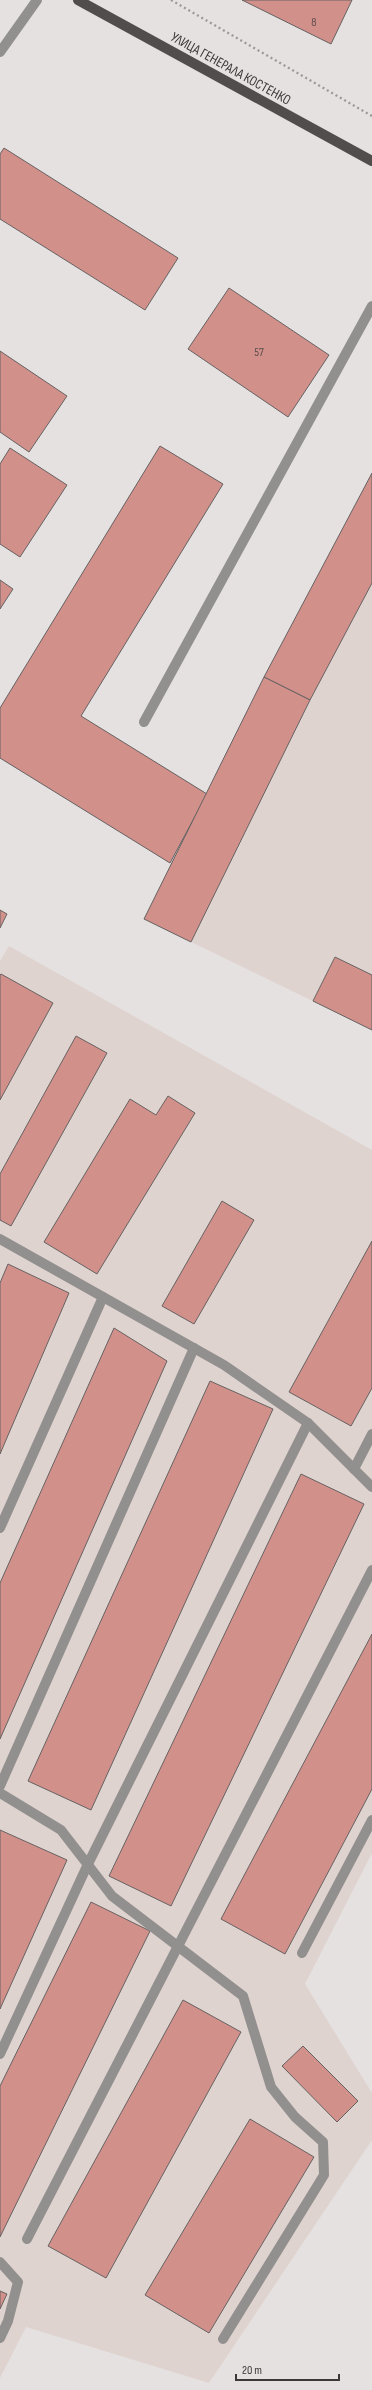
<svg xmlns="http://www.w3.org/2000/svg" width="372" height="2390" font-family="'Sofia Sans Condensed',sans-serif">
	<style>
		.built { fill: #dfd3cf }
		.building { fill: #d2908b; stroke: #666262 }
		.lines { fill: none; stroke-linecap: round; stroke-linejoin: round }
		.path { stroke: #9c9998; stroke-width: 2.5; stroke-dasharray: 2 3; stroke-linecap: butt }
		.minor { stroke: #92908f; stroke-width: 10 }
		.major { stroke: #504d4c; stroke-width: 10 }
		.labels { text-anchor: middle; stroke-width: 3; stroke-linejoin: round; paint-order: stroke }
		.number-label { font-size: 12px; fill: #604e4d }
		.street-label { font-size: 14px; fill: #3a3838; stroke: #e5e1e0 }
	</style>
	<rect width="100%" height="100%" fill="#e5e1e0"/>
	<g class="built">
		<path d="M372,473V1030L144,919L264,677Z"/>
		<path d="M9,946L372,1150V1853L305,1984L372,2093V2140L209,2383L26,2327L0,2378V961Z"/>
	</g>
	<g class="building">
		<path d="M242,0H352L331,44Z"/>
		<path d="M4,148L178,258L145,310L0,219V154Z"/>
		<path d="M229,288L329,355L288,417L188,349Z"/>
		<path d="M0,351L67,396L29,452L0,432Z"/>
		<path d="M160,446L223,484L81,716L207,794L170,863L0,758V708Z"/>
		<path d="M10,448L67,485L20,557L0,544V464Z"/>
		<path d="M372,473V583L310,700L264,677Z"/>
		<path d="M0,580L13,589L0,609Z"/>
		<path d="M264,677L310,700L191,942L144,919Z"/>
		<path d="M0,910L7,914L0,928Z"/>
		<path d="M335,957L372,975V1030L313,1001Z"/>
		<path d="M1,974L53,1003L0,1100V975Z"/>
		<path d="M76,1036L107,1053L11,1226L0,1220V1174Z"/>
		<path d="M168,1096L195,1113L97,1274L44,1242L130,1099L156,1115Z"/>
		<path d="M222,1201L254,1220L194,1324L162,1306Z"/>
		<path d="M372,1241V1388L351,1426L289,1392Z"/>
		<path d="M8,1264L69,1293L0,1454V1283Z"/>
		<path d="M114,1328L167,1361L0,1739V1583Z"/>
		<path d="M210,1381L273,1409L91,1810L28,1781Z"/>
		<path d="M301,1474L364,1504L171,1906L109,1876Z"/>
		<path d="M372,1634V1789L285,1954L221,1919Z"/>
		<path d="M0,1830L67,1860L0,2009Z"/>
		<path d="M91,1902L150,1931L0,2237V2086Z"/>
		<path d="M183,2000L241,2032L106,2278L48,2246Z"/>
		<path d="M303,2046L358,2101L337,2122L282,2066Z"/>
		<path d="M250,2119L314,2157L209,2333L145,2295Z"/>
		<path d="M0,2291L7,2294L0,2309Z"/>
	</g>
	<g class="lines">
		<path class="path" d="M171,0L372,116"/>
		<g class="minor">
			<path d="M0,52L37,0"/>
			<path d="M144,722L372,306"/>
			<path d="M0,1239L224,1365L308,1423L372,1487"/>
			<path d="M354,1469L372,1434"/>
			<path d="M0,1528L103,1297"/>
			<path d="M0,1786L194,1348"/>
			<path d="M0,1793L61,1830L112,1896L243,1996L271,2087L295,2117L323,2142L324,2175L223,2339"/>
			<path d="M302,1953L372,1820"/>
			<path d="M0,2054L87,1866L308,1423"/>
			<path d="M27,2239L372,1570"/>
			<path d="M0,2262L18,2282L8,2321L0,2338"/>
		</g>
		<path class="major" d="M78,0L372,161"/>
	</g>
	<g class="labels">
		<g class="number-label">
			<text x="314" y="26">8</text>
			<text x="259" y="356">57</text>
		</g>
		<g class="street-label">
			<text transform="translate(231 68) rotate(29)" y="5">УЛИЦА ГЕНЕРАЛА КОСТЕНКО</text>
		</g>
	</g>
	<path d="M236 2374v6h103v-6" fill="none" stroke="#3a3838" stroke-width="2"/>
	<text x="242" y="2374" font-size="12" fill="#3a3838" stroke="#e5e1e0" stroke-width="3" paint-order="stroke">20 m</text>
</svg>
